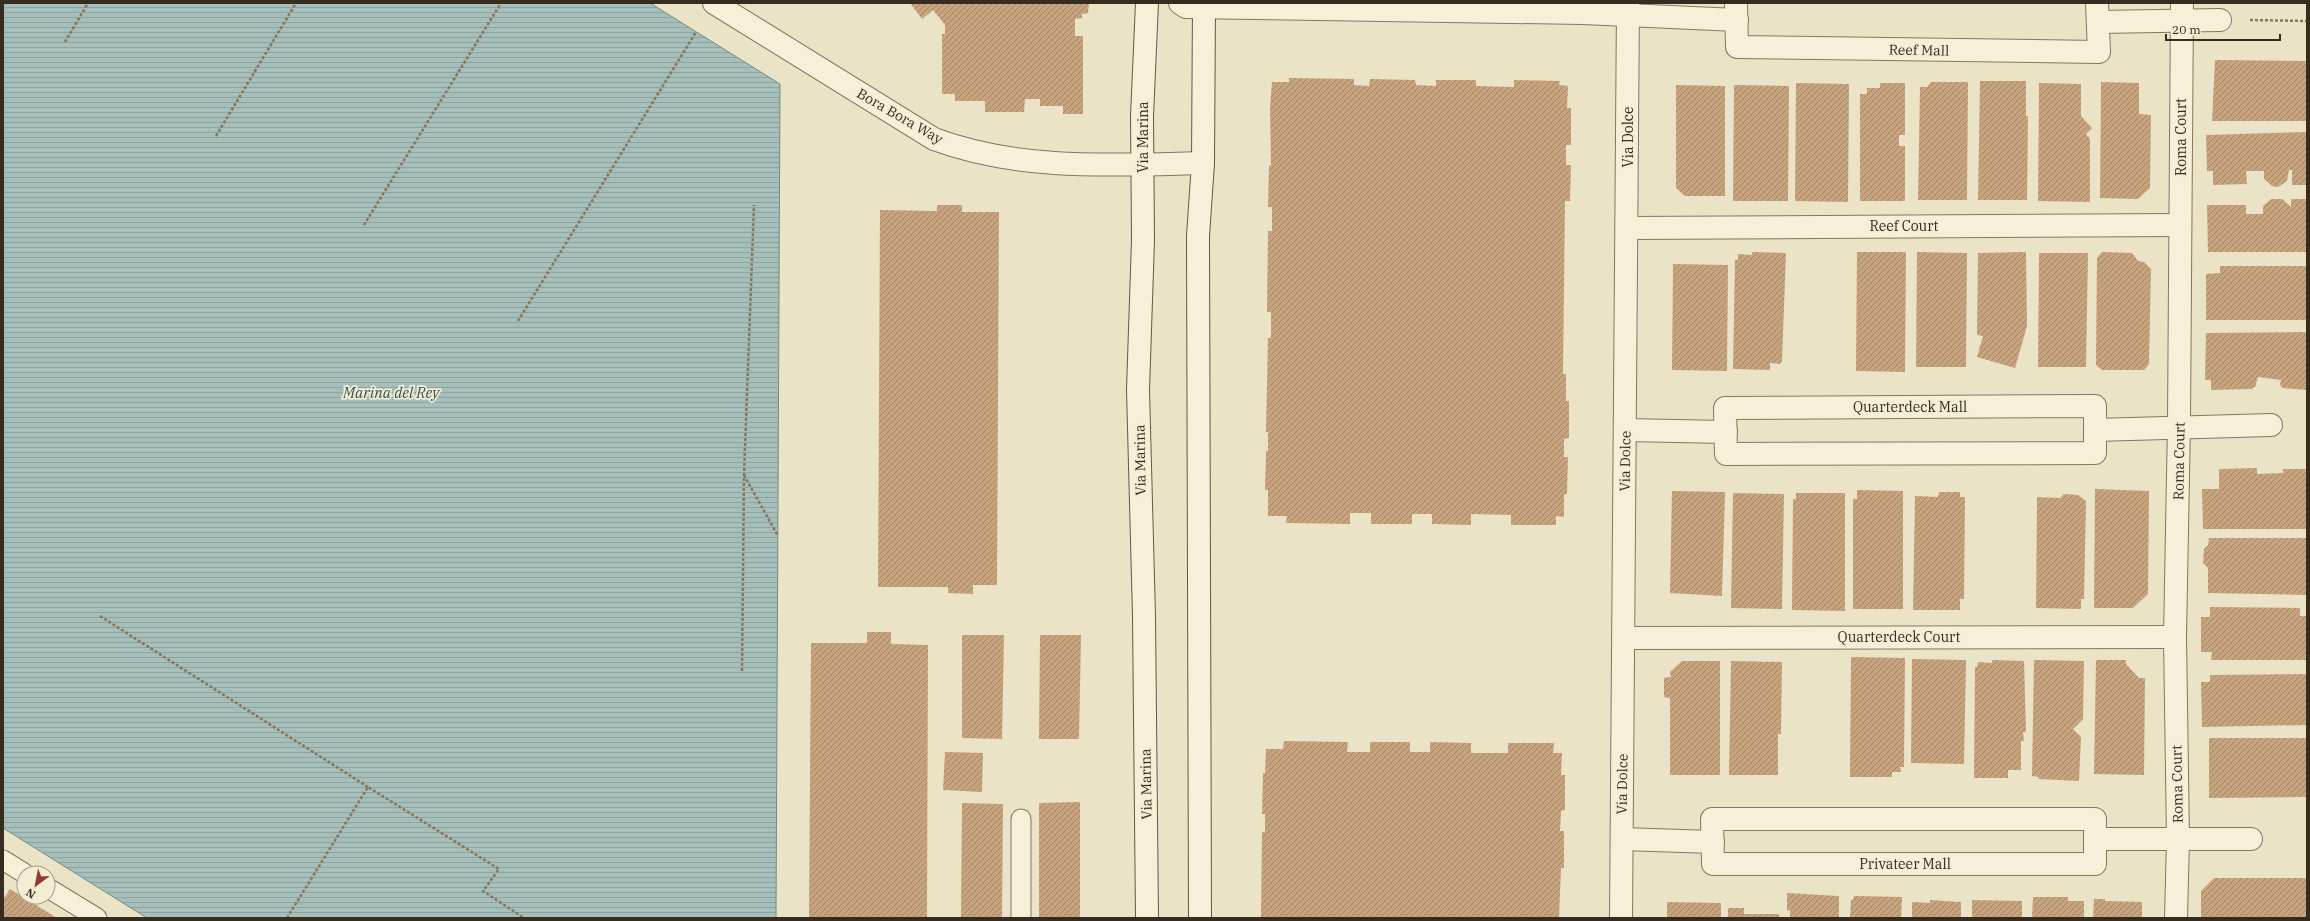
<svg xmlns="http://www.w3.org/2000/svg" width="2310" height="921" font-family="'IBM Plex Serif',serif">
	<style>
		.water { fill: url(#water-rules); stroke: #6e8d88 }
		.building { fill: url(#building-hatch) }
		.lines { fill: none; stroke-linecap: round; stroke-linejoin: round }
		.lane-casing { stroke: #85765c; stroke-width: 21 }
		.street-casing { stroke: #85765c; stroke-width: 24 }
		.secondary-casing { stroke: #675740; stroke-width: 24 }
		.path { stroke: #85765c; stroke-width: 2.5; stroke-dasharray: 3 2; stroke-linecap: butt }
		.lane { stroke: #f7f0d8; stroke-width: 19 }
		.street { stroke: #f7f0d8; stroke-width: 22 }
		.secondary { stroke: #f7f0d8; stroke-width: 22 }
		.labels { text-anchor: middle; stroke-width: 3.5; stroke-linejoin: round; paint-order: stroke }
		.street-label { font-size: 14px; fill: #362c1f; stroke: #f3edd4 }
		.water-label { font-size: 15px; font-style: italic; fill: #305455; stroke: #f3edd4 }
	</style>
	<defs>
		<pattern id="water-rules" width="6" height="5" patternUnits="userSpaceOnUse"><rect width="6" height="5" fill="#a7bfba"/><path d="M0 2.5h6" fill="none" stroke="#90a49f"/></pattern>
		<pattern id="building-hatch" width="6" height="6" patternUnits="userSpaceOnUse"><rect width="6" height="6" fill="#c7a37e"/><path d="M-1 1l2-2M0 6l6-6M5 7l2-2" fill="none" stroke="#a28567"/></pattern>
	</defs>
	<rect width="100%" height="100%" fill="#ebe3c5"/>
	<path class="water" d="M3,3H650L780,84L776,918H147L3,828Z"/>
	<g class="building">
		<path d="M910,3H1089L1088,13L1082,14V18L1075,19V36H1083V114H1063V106H1040V99H1025L1024,112H985V101H955V94H942V34H945V25L933,10L922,19Z"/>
		<path d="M2215,60L2307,61V121H2212Z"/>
		<path d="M1289,78L1354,79V85L1369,86L1370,79L1415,80L1416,85L1436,86V80H1476V86L1514,87V80L1560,81L1559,85L1568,86L1567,108H1571V145H1566V165H1571L1570,201H1565L1563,374H1566V401H1569V438L1564,439V457H1568L1567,494H1564V517L1556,516V525H1511V515L1471,514V525L1432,524V514H1412V524H1371V513H1350V524L1286,523L1287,516H1268V490H1265L1266,451H1268V432H1266L1268,338H1271V312H1267L1268,231H1272V207H1268L1269,165L1271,166L1270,108L1272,82H1289Z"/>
		<path d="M1980,81H2026V116H2028L2027,200H1978Z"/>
		<path d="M1931,82H1968L1967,200H1918L1920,87H1927Z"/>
		<path d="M2101,82L2139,83V114L2151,115L2150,188L2138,199L2100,198Z"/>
		<path d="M1796,83L1849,84L1848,202L1795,201Z"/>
		<path d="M1880,83H1905V135H1899V146H1905V201H1860V94H1867V88H1880Z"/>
		<path d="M2039,83L2081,84V116L2092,128L2086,134L2090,139V202L2038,201Z"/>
		<path d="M1676,85L1725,86V196H1685L1676,188Z"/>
		<path d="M1734,85L1789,86L1788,201H1733Z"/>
		<path d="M2307,132V185H2292V170H2289L2287,181L2278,187L2272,186L2264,179V171H2246L2247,184L2213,185V171H2207L2206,135Z"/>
		<path d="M2271,199H2282L2291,207V199H2307V252H2208L2207,205H2246V214H2263V206Z"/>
		<path d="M937,205H962V212H999L997,585H973V594L948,593V587H878L880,210L937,211Z"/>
		<path d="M1752,252L1786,253L1782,361L1780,364L1770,363V370L1733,369L1735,260H1738V254L1752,255Z"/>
		<path d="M1857,252H1906L1905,372L1856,371Z"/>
		<path d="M1917,252L1967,253L1966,367H1916Z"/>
		<path d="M2026,252L2027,326L2015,368L1977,357L1983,336L1977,335L1978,253Z"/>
		<path d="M2102,252L2132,253L2138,261L2144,262L2151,269L2149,364L2144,370H2102L2096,365L2097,258Z"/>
		<path d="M2039,253H2088L2086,367H2038Z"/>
		<path d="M1673,264L1728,265L1727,371L1672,370Z"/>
		<path d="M2220,266H2307V320H2206V274L2220,273Z"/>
		<path d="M2307,332V390L2283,388L2280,385L2281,380L2258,377L2255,387L2251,389L2211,390V380H2205L2206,333Z"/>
		<path d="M2257,468V474L2283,473V469H2307V529H2203L2202,489H2219V469Z"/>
		<path d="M2095,489L2149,491L2148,594L2133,608H2094Z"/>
		<path d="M1857,490L1903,491V609H1853V499H1857Z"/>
		<path d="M1672,491L1725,492L1722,596L1670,593Z"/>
		<path d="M1939,492H1960V497H1965L1964,599H1960V610H1913L1915,496L1938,497Z"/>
		<path d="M1733,493L1784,494L1782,609L1731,608Z"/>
		<path d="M1796,493H1845V611L1792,610L1793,499H1796Z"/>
		<path d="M2064,494L2078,495L2086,501L2084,599H2081V609L2036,608L2037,497L2060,498Z"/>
		<path d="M2209,538H2307V595L2208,593V568L2203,563L2204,549L2208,545Z"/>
		<path d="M2210,607L2300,608V616H2307V660H2211L2212,652H2201V617H2210Z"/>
		<path d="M867,632H891V644L928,645L927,918H809L811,643H867Z"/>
		<path d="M962,635H1004L1002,739L962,738Z"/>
		<path d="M1040,635H1081L1079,739H1039Z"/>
		<path d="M1851,657L1905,658L1904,767H1900L1901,772H1892V777H1850Z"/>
		<path d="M1912,659L1966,660L1964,764L1911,763Z"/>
		<path d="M1992,660L2024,661L2026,732H2023L2024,741H2021V770H2008V778H1974L1975,667H1977L1978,662L1992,663Z"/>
		<path d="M2034,660L2084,661L2083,719L2073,729L2081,737L2079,781L2038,779L2039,777L2032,776Z"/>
		<path d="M2096,660H2126V664L2139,678H2145L2144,775L2094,774Z"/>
		<path d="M1682,661H1720V775H1670V698L1664,697V678L1671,677L1670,672Z"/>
		<path d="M1731,661L1782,662L1781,734H1778V775H1729Z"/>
		<path d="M2307,674V725L2202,727L2201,682H2210V675Z"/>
		<path d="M2209,738H2307V797L2209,798Z"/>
		<path d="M1284,741L1348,742L1347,752H1370V742H1410V752H1430V742L1471,743V753H1508V743H1554L1553,753H1562L1561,775H1565V810L1561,811L1560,831H1564V868H1561L1559,918H1261L1262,832H1265V814H1262L1263,773H1265L1266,749H1283Z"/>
		<path d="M945,752L983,753L982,792L943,790Z"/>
		<path d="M1080,802V918H1039V803Z"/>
		<path d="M962,803L1003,804L1002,918H961Z"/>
		<path d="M2214,878H2307V918H2201V891Z"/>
		<path d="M10,889L57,918H3V896L5,897Z"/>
		<path d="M1787,893L1839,896V918H1790V910L1787,911Z"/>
		<path d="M1854,896L1902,897L1901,918H1850L1851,900H1853Z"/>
		<path d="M2033,897H2068V901H2084V918H2032Z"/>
		<path d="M2094,899H2105V901L2142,902V918H2093Z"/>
		<path d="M1930,900L1961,902V918H1912V902L1930,903Z"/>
		<path d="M1972,900L2022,901V918H1972Z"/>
		<path d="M1667,902L1721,903V918H1667Z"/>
		<path d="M1728,908H1744V914H1779V918H1728Z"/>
	</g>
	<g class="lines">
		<g class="lane-casing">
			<g id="lane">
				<path d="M3,860L24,873"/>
				<path d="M48,888L97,918"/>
				<path d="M1021,918V819"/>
			</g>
		</g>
		<g class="street-casing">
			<g id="street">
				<path d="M714,3L934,139C1020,171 1113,165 1203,163"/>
				<path d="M1180,3L1186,7L1583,13L1737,20"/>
				<path d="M1736,3L1737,47L2099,52L2097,3"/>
				<path d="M2098,22L2220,20"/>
				<path d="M1627,228L2180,225"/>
				<path d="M2095,406V453L1726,454L1725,408Z"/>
				<path d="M1625,430L1726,432"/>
				<path d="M2095,430L2271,425"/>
				<path d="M1623,638L2175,637"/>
				<path d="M1712,819H2095V864H1713Z"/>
				<path d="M1622,839L1713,842"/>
				<path d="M2095,839H2251"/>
				<path d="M1621,918L1628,3"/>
				<path d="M2176,918L2178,839L2175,637L2179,423L2182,3"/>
			</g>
		</g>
		<g class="secondary-casing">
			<g id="secondary">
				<path d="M1147,3L1142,116L1143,240L1138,390L1144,616L1147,918"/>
				<path d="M1200,918L1198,236L1203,163L1204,3"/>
			</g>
		</g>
		<g class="path">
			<path d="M2250,20L2307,21"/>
			<path d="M65,42L88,3"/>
			<path d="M216,136L296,3"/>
			<path d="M364,225L501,3"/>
			<path d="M518,321L696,32"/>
			<path d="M744,475L778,536"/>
			<path d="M100,616L368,787"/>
			<path d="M742,671L744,475L754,205"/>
			<path d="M287,918L368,787L499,869L483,891L524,918"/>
		</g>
		<use href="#lane" class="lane"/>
		<use href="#street" class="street"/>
		<use href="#secondary" class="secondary"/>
	</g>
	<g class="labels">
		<g class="street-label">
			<text transform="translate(1919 50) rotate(1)" y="5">Reef Mall</text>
			<text transform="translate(900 116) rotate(30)" y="5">Bora Bora Way</text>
			<text transform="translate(1143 137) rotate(-90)" y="5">Via Marina</text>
			<text transform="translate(1628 137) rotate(-90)" y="5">Via Dolce</text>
			<text transform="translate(2181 137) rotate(-90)" y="5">Roma Court</text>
			<text x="1904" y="231">Reef Court</text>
			<text x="1910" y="412">Quarterdeck Mall</text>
			<text transform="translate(1140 460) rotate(-91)" y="5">Via Marina</text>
			<text transform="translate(1625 461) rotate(-89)" y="5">Via Dolce</text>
			<text transform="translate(2179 461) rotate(-89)" y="5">Roma Court</text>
			<text x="1899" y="642">Quarterdeck Court</text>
			<text transform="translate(1146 784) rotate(-91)" y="5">Via Marina</text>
			<text transform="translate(1622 784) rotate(-89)" y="5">Via Dolce</text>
			<text transform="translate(2177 784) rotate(-91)" y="5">Roma Court</text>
			<text x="1905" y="869">Privateer Mall</text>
		</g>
		<g class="water-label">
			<text x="391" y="398">Marina del Rey</text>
		</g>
	</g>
	<rect width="2310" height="921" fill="none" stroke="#362c1f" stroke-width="8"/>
	<g transform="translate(36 885) rotate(212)"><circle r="19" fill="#f3edd4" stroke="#a7a08c"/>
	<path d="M0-3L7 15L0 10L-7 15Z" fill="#913830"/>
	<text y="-6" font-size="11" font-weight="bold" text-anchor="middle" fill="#362c1f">N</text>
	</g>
	<path d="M2166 34v6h114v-6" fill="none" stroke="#362c1f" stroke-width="2"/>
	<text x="2172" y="34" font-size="12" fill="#362c1f" stroke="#f3edd4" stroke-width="3" paint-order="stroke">20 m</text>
</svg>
